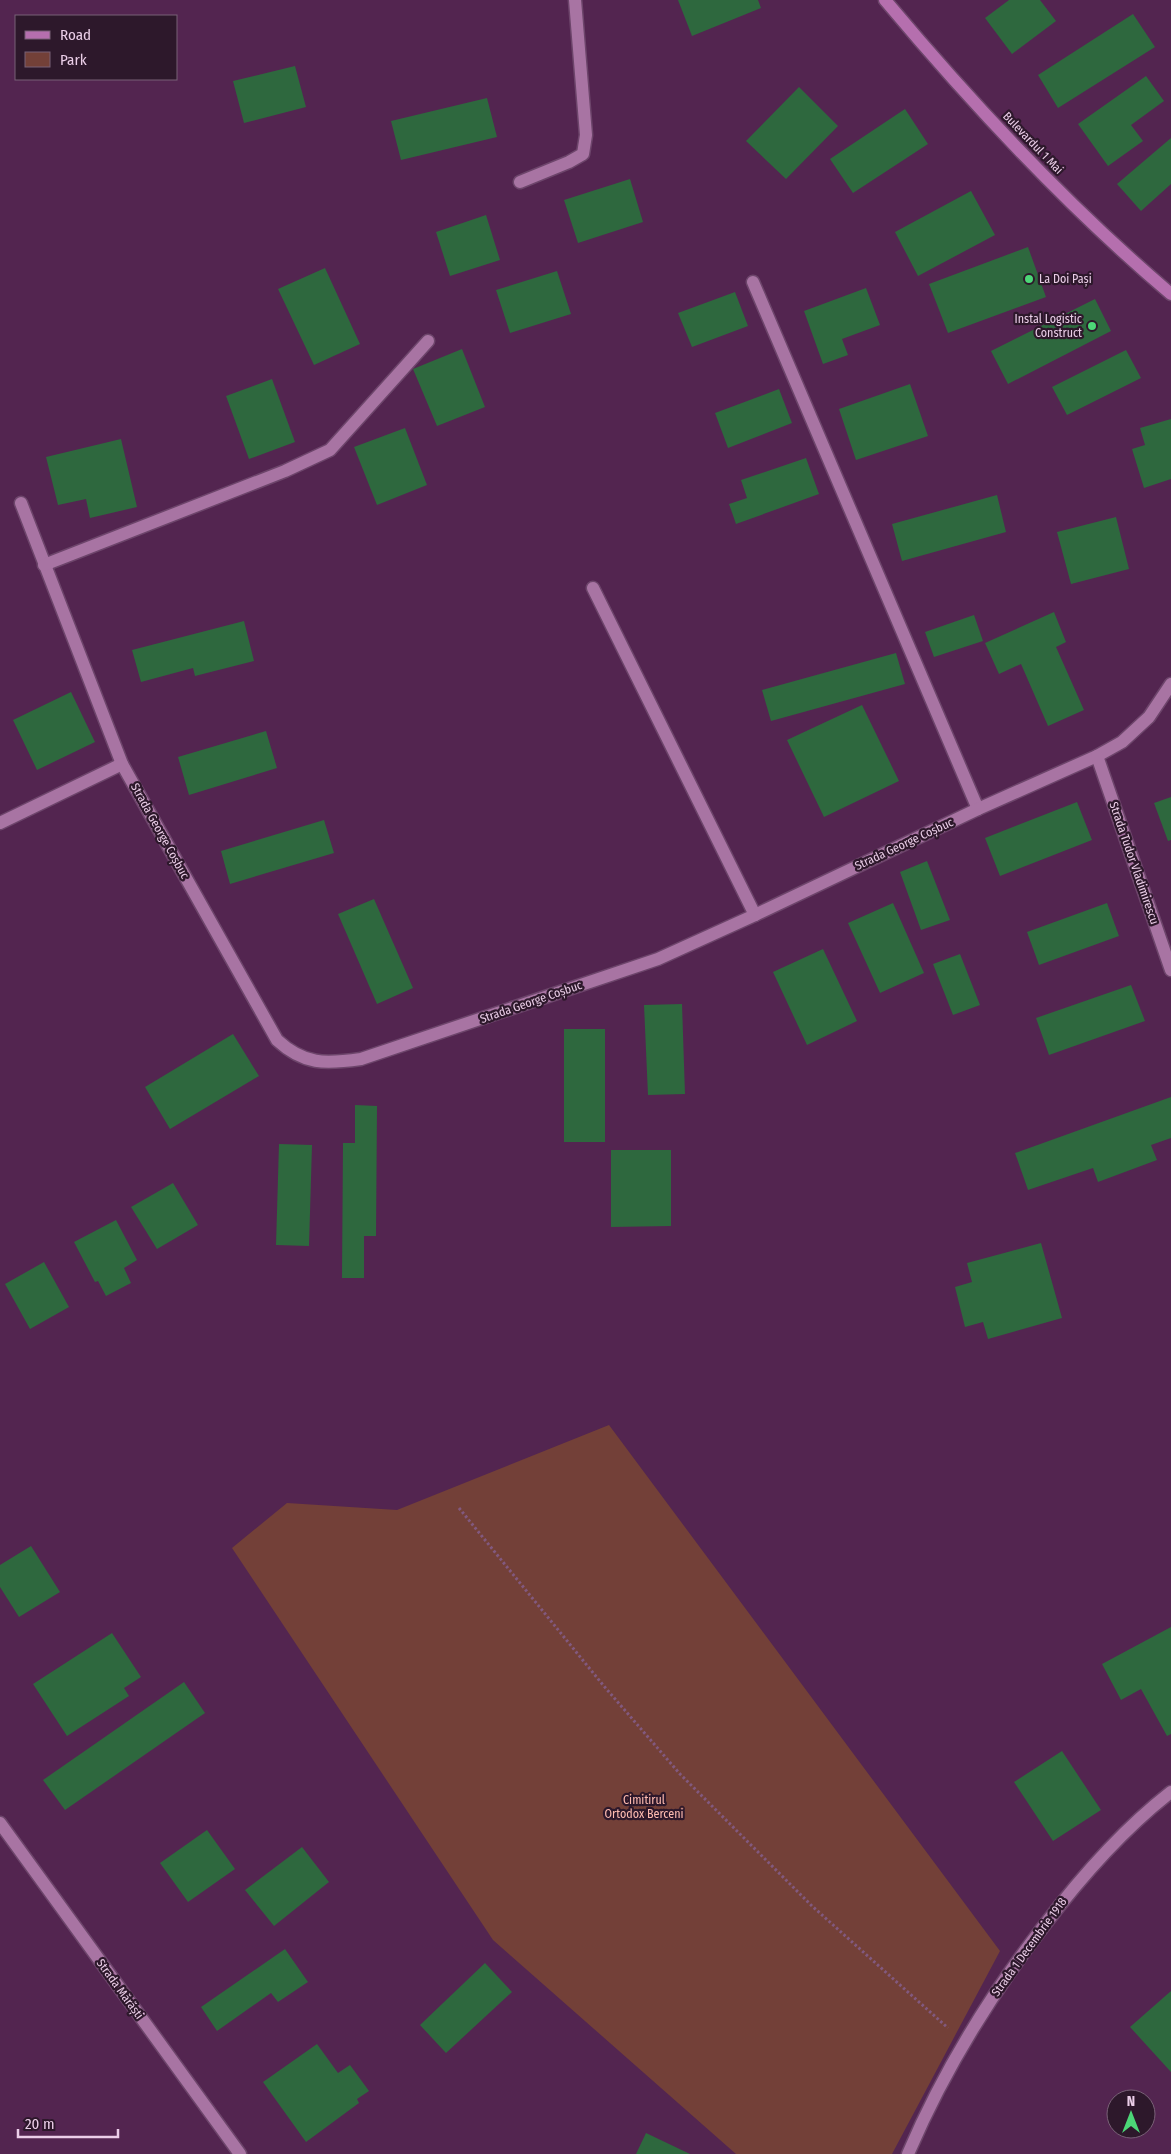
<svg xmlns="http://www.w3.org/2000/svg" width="1171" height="2154" font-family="'Fira Sans Condensed',sans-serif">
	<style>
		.green { fill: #734038 }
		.building { fill: #2e683e }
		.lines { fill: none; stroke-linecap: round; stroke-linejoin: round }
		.minor-casing { stroke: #6d456b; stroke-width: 15 }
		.major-casing { stroke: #6d456b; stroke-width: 15 }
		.path { stroke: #82597f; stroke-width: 3; stroke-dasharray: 2.5 2.5; stroke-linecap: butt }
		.minor { stroke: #a874a3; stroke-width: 12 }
		.major { stroke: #b56fae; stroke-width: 12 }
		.poi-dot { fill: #4cd677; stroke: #2d182b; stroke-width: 2 }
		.labels { text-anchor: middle; stroke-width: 4.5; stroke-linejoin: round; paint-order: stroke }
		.street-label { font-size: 12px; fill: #ebcee8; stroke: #2d182b }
		.poi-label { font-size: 12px; fill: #ebcee8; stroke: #2d182b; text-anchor: start }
		.park-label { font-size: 12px; fill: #ffbcb1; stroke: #2d182b }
	</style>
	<rect width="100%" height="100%" fill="#532550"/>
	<path class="green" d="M609,1425L1000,1951L892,2154H736L493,1940L232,1548L287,1503L397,1510Z"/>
	<g class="building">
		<path d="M678,0H758L761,8L692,36Z"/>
		<path d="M1009,0H1040L1056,21L1012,54L985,18Z"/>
		<path d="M1133,14L1155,47L1058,108L1038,75Z"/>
		<path d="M295,66L306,107L244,123L233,81Z"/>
		<path d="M1146,76L1164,101L1131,125L1143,141L1108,166L1078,124Z"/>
		<path d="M799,87L838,126L786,179L746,141Z"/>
		<path d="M487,98L497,137L401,160L391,121Z"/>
		<path d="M905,109L928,144L853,193L830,159Z"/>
		<path d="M1171,138V184L1141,211L1117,184Z"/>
		<path d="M630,179L643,222L578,243L564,200Z"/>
		<path d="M971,191L995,235L918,276L895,232Z"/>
		<path d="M486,215L500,260L450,276L436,232Z"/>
		<path d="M1028,247L1046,297L948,333L929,284Z"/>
		<path d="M325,268L360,344L314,365L278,289Z"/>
		<path d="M557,271L571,314L510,333L496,290Z"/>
		<path d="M866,288L880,325L842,339L848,355L823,364L804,311Z"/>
		<path d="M735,292L748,326L692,347L678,313Z"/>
		<path d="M1095,299L1111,331L1008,384L991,351Z"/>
		<path d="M462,349L485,407L437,426L413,369Z"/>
		<path d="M1126,350L1141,378L1067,415L1052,387Z"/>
		<path d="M272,379L295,442L249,459L226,396Z"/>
		<path d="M910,384L928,436L856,460L839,409Z"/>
		<path d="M779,389L792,423L728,448L715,413Z"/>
		<path d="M1171,419V479L1144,488L1132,449L1145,445L1140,428Z"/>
		<path d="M405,428L427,485L377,505L354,447Z"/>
		<path d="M121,439L137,507L90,518L86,499L58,505L46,457Z"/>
		<path d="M806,458L819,494L736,524L729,504L747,498L741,480Z"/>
		<path d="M997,495L1006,532L902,561L892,524Z"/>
		<path d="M1116,517L1129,569L1071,584L1057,532Z"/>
		<path d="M1054,612L1066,642L1056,647L1084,710L1048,726L1021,664L999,674L985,643Z"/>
		<path d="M974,615L983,641L934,657L925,632Z"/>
		<path d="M244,621L254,661L195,676L193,668L141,682L132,650Z"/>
		<path d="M896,653L905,684L771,721L762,690Z"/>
		<path d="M71,692L95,742L37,770L13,720Z"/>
		<path d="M862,705L899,781L824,817L787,740Z"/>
		<path d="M266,731L277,768L189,795L178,757Z"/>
		<path d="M1171,797V840L1168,841L1154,803Z"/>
		<path d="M1077,802L1092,840L1000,876L985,838Z"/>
		<path d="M324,820L334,853L230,884L221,851Z"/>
		<path d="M927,861L950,920L921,930L900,872Z"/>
		<path d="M374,899L413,988L377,1004L338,914Z"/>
		<path d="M893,903L924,973L880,993L848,923Z"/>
		<path d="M1107,903L1119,936L1039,965L1027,932Z"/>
		<path d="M823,949L857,1021L807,1045L773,972Z"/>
		<path d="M960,954L980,1005L953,1015L933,964Z"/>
		<path d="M1131,985L1145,1021L1049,1055L1036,1018Z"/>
		<path d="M682,1004L685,1094L648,1095L644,1005Z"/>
		<rect x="564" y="1029" width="41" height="113"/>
		<path d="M233,1034L259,1076L170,1129L145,1087Z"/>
		<path d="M1171,1097V1138L1151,1145L1157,1160L1098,1182L1093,1168L1028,1190L1015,1153Z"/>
		<path d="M355,1105L377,1106L376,1236H364V1278H342L343,1143H355Z"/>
		<path d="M279,1144L312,1145L309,1246L276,1245Z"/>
		<path d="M611,1150H671V1226L611,1227Z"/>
		<path d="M173,1183L198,1225L157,1249L131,1207Z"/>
		<path d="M116,1220L137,1260L124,1268L131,1283L106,1296L98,1281L95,1282L74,1242Z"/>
		<path d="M1041,1243L1062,1318L988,1339L983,1322L965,1327L955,1287L972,1282L967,1263Z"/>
		<path d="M44,1262L69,1307L30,1329L5,1284Z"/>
		<path d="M31,1546L60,1592L19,1617L0,1587V1565Z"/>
		<path d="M1171,1627V1734L1167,1736L1141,1689L1121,1700L1102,1664Z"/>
		<path d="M112,1633L141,1677L124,1688L129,1696L67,1736L33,1684Z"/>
		<path d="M184,1682L205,1713L65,1810L43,1780Z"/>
		<path d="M1062,1751L1101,1810L1053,1841L1014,1782Z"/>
		<path d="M207,1830L235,1869L188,1902L160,1863Z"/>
		<path d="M302,1847L329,1882L274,1926L245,1890Z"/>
		<path d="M285,1949L308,1982L278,2002L271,1993L217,2031L201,2007Z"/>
		<path d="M485,1963L512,1992L446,2053L420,2025Z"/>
		<path d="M1171,1991V2072L1130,2027Z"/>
		<path d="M317,2044L338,2073L350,2065L369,2091L357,2099L359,2103L306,2142L263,2082Z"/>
		<path d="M646,2133L690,2154H636Z"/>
	</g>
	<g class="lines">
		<g class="minor-casing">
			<g id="minor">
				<path d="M520,182L569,162L583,154L586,135L575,0"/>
				<path d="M753,282L978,809"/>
				<path d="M21,503L122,764L277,1040C304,1065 325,1064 361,1059L658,959L755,915L978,809L1097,756L1122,742L1149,717L1171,684"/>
				<path d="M44,565L285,471L330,450L428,341"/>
				<path d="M593,588L755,915"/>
				<path d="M1097,756L1171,970"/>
				<path d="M0,823L122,764"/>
				<path d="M0,1823L240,2154"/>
				<path d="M908,2154C943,2072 989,1997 1043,1927C1081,1877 1122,1830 1171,1792"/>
			</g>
		</g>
		<g class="major-casing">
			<path id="major" d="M885,0C973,105 1067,206 1171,294"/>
		</g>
		<path class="path" d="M459,1508L603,1685L680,1774L812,1906L948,2028"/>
		<use href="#minor" class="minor"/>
		<use href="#major" class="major"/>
	</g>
	<g class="poi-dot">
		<circle cx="1029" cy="279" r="5"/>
		<circle cx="1092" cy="326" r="5"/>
	</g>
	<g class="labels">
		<g class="street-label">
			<text transform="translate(1033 143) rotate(46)" y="4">Bulevardul 1 Mai</text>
			<text transform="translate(160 831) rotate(61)" y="4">Strada George Coșbuc</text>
			<text transform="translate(904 844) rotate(-25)" y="4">Strada George Coșbuc</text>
			<text transform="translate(1134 863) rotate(71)" y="4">Strada Tudor Vladimirescu</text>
			<text transform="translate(531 1002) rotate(-19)" y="4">Strada George Coșbuc</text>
			<text transform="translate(1029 1947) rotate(-54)" y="4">Strada 1 Decembrie 1918</text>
			<text transform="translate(120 1989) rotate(54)" y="4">Strada Mărăști</text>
		</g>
		<g class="poi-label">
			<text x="1039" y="283">La Doi Pași</text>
			<text x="1082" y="323" text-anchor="end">Instal Logistic<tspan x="1082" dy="14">Construct</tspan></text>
		</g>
		<g class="park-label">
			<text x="644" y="1804">Cimitirul<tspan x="644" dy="14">Ortodox Berceni</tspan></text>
		</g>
	</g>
	<rect x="15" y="15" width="162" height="65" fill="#2d182b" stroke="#796177"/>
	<rect x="25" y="31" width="25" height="8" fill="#b56fae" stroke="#796177"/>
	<text x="60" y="40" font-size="15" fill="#ebcee8">Road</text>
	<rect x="25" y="52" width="25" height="15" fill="#734038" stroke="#796177"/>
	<text x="60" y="65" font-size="15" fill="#ebcee8">Park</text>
	<g transform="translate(1131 2114)"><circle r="24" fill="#2d182b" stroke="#796177"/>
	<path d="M0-4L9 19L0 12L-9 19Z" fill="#4cd677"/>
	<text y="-8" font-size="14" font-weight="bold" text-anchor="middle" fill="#ebcee8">N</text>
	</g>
	<path d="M18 2129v8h100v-8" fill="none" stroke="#ebcee8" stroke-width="2.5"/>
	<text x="25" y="2129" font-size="15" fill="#ebcee8" stroke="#2d182b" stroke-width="4" paint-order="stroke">20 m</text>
</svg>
